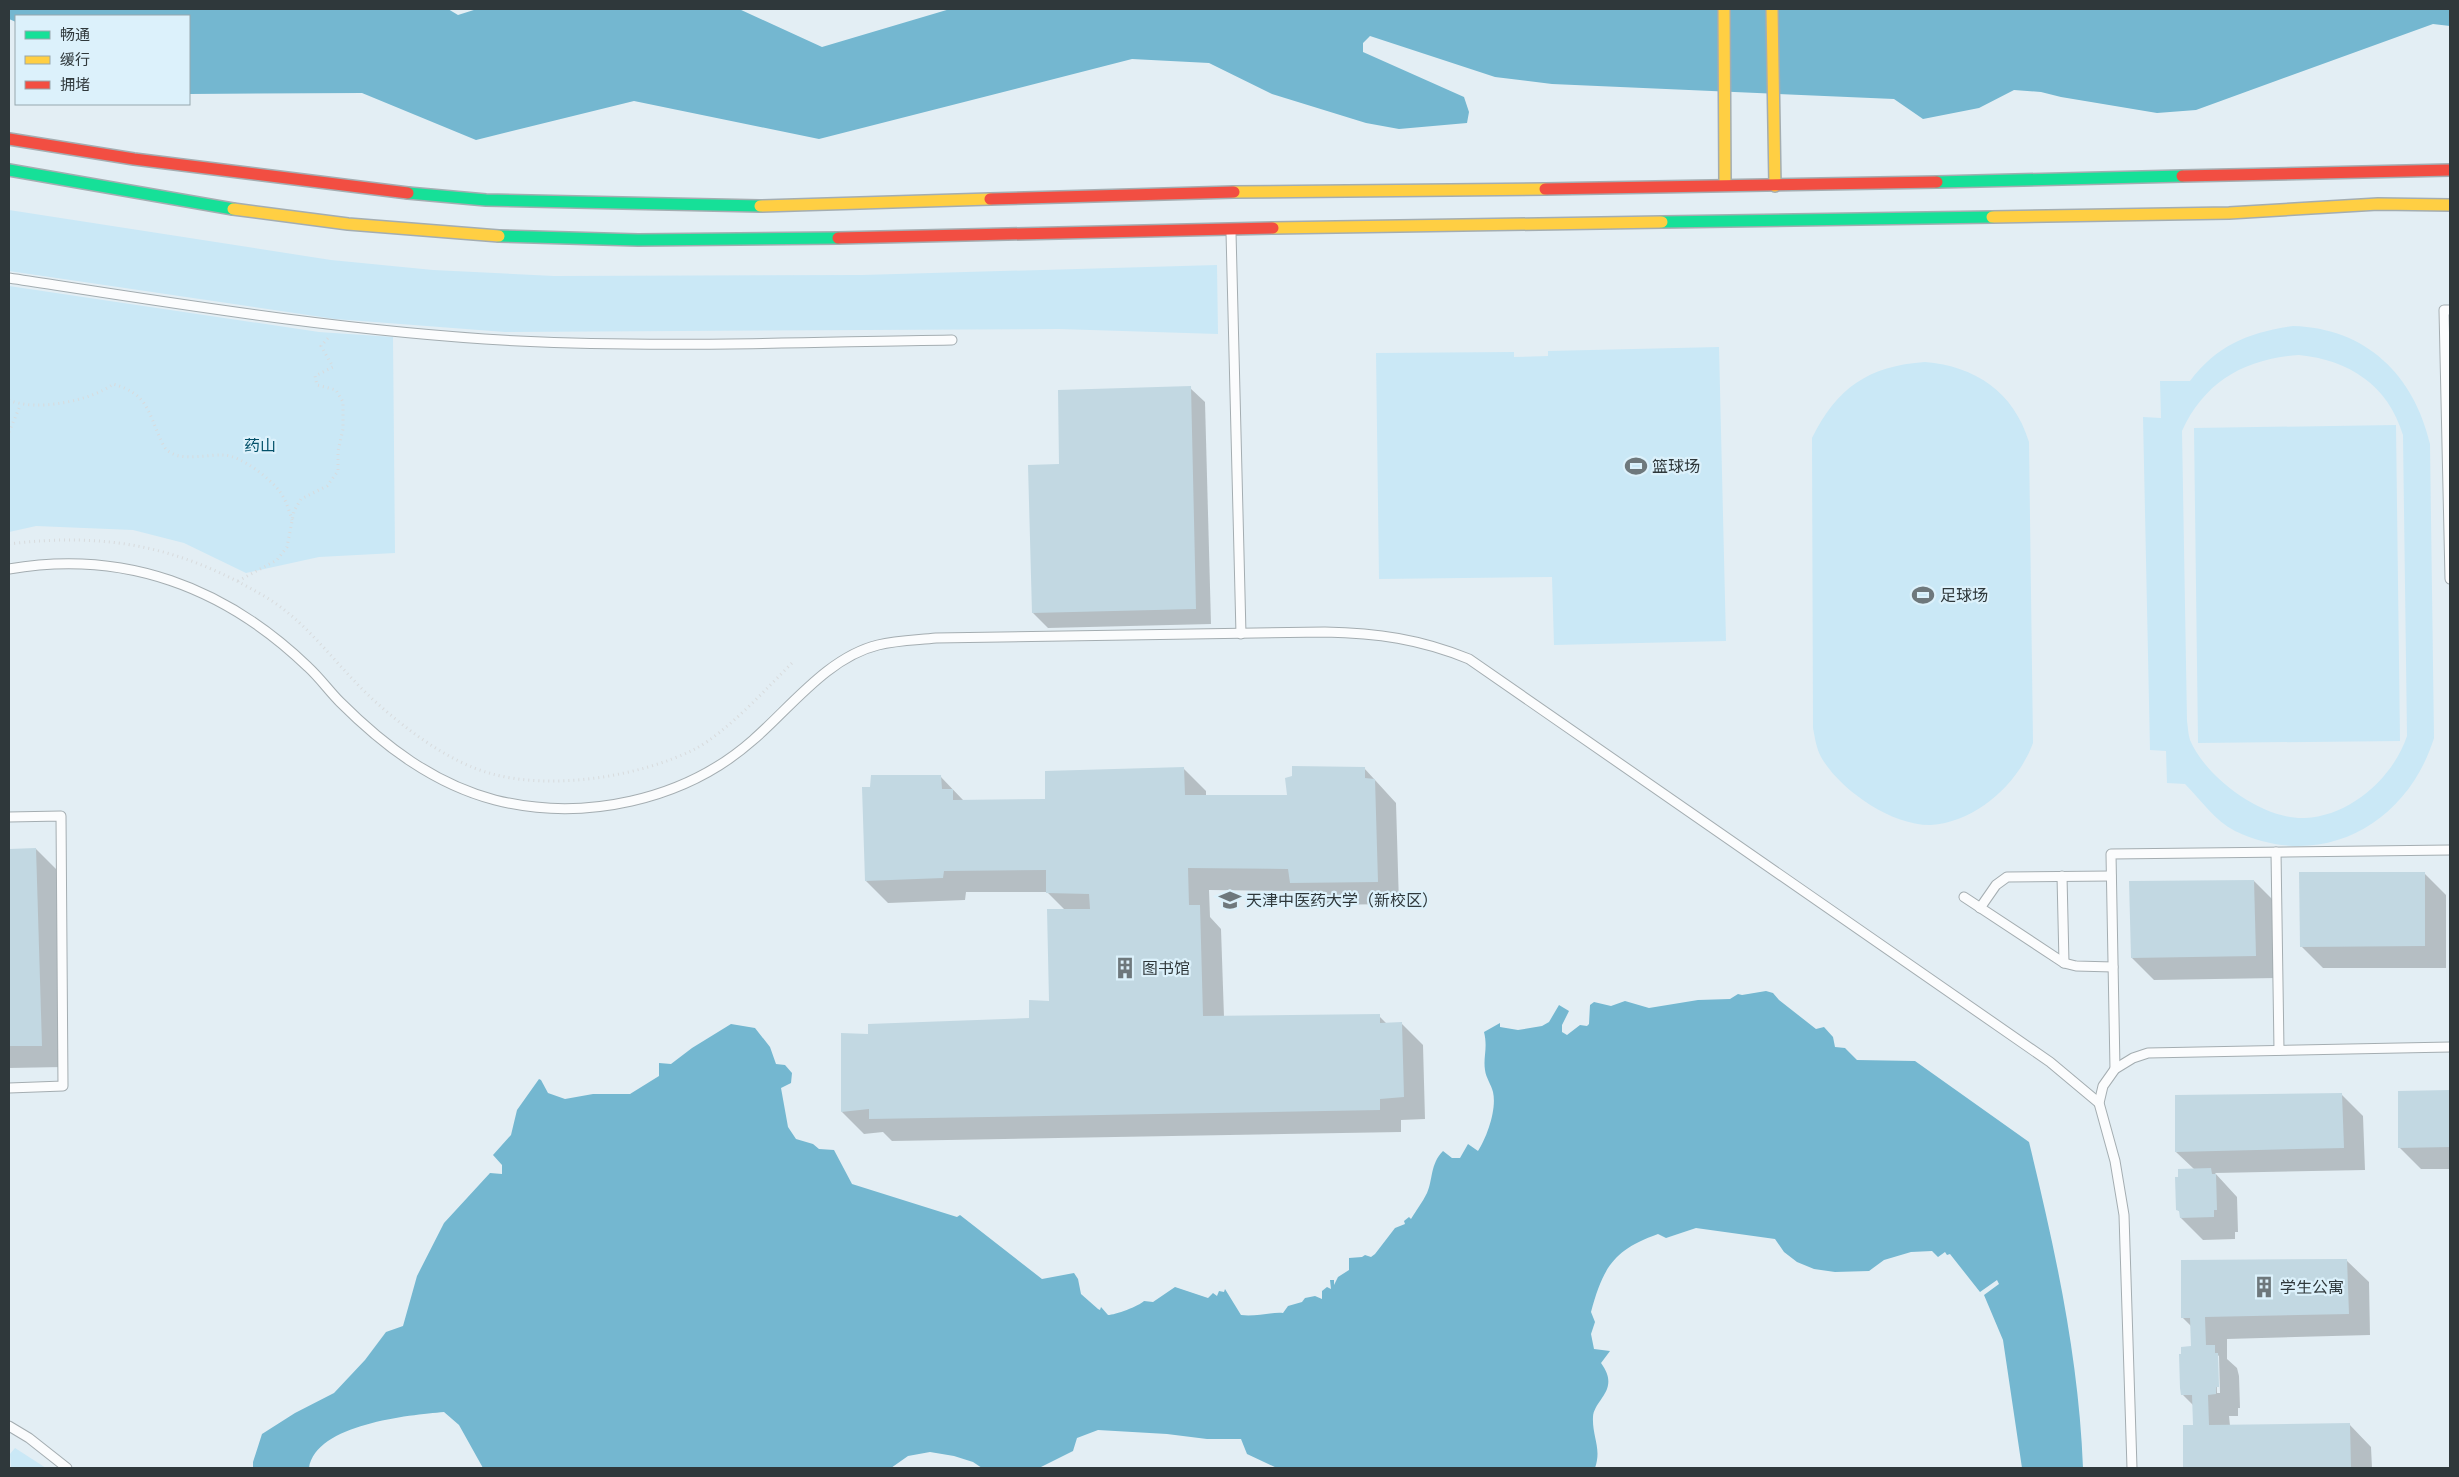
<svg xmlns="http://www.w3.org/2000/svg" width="2459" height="1477" font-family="Overpass,'Noto Sans SC',sans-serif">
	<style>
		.green { fill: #cae8f6; fill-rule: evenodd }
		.water { fill: #74b7d0 }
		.shadow { fill: #0003; fill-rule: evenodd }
		.building { fill: #c2d8e2 }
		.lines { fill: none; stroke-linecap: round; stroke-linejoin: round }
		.lane-casing { stroke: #a4adb1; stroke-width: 11 }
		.fast-casing { stroke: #a4adb1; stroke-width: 14 }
		.slow-casing { stroke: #a4adb1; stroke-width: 14 }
		.jam-casing { stroke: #a4adb1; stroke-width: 14 }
		.path { stroke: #d8dbdd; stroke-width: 3; stroke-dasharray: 1 4; stroke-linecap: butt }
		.lane { stroke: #fbfcfd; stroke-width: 9 }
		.fast { stroke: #16e098; stroke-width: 11 }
		.slow { stroke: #ffcf43; stroke-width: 11 }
		.jam { stroke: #f24e42; stroke-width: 11 }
		.labels { text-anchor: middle; stroke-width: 4.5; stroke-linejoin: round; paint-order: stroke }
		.park-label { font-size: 16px; fill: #03516a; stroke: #dcf1fb }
		.poi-label { font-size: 16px; fill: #2f383b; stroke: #dcf1fb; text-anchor: start }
	</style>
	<rect width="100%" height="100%" fill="#e3eef4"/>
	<g class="green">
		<path d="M9,210L331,260L433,270L554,276L862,275L1217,265L1218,334L1059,329L505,332L335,319L9,271Z"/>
		<path d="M9,286L319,332L393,337L395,553L319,557L246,573L184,543L133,530L36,526L9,532Z"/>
		<path d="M2293,326C2366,328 2414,375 2430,444L2434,738C2407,825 2321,872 2235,831C2215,821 2201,800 2185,784L2167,783L2166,751L2150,750L2143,417L2161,418L2160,381H2190C2217,345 2250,332 2293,326ZM2299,355C2349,360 2388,385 2403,435L2407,736C2393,778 2350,816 2305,818C2263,820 2206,778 2190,740C2188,734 2188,727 2187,721L2182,431C2205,381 2245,359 2299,355Z"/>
		<path d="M1719,347L1726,641L1554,645L1552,577L1379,579L1376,353L1514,352V357L1548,356V351Z"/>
		<path d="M1925,362C1975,366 2014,392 2029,442L2033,743C2018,784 1976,822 1931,825C1892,826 1840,790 1821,757C1816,747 1815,738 1813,728L1812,438C1837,388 1868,366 1925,362Z"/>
		<path d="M2396,425L2400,741L2198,743L2194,428Z"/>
		<path d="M15,1448L46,1468H11L10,1454Z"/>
	</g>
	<g class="water">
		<path d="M9,9H448L458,15L477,9H739L822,47L950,9H2450V26L2433,24L2196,110L2157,113L2061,97L2041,92L2014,90L1979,108L1923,119L1894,99L1552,84L1495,77L1370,36L1363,43V52L1464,97L1469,112L1467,123L1399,129L1366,123L1272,94L1209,63L1132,59L819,139L634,101L476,140L362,93L189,94V16H16V22L9,19Z"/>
		<path d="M1766,991L1773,993L1779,1000L1816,1029L1824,1027L1833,1037L1835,1047L1845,1048L1857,1060L1915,1061L2029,1142C2055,1249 2079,1358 2083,1468H2022L2003,1340L1984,1295L1999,1284L1997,1280L1980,1292L1950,1254L1947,1255L1945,1252L1938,1257L1932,1251L1911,1252L1884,1260L1869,1271L1835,1272L1814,1269L1797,1262L1784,1252L1775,1239L1696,1228L1666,1238L1658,1234C1613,1250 1603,1268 1591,1312L1595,1322L1591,1334L1594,1349L1610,1351L1601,1363C1621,1390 1594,1399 1593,1417C1592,1437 1602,1448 1595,1468H1277L1247,1454L1241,1439H1207L1167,1434L1098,1430L1077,1438L1073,1451L1039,1468H982L973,1462L954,1456L930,1452L908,1456L891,1468H483L459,1425L444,1412C409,1415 316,1424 309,1468H253V1462L262,1434L295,1413L334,1393L365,1360L386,1332L403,1326L417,1276L444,1223L490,1173L502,1174V1165L493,1155L511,1135L517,1110L539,1079L541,1080L548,1093L565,1099L593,1094H630L659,1076V1063L671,1064L692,1048L731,1024L755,1028L770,1047L776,1064L785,1065L792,1073L791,1083L781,1088L788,1127L796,1139L813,1144L819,1149L834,1150L852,1184L957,1217L960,1215L1042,1279L1074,1273L1078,1279L1081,1294L1098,1309L1100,1310L1101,1307L1108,1315C1115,1315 1139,1306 1144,1301L1153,1302L1175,1287L1208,1298L1213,1293L1217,1296L1219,1291L1224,1292L1225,1289L1241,1315C1255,1317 1270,1312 1283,1313L1288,1306L1302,1302L1305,1298L1315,1296L1322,1299V1291L1327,1287L1331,1289L1330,1280H1334V1285L1338,1277L1349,1270V1258L1362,1257L1365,1255L1371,1257L1375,1254L1395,1228L1405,1224L1404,1221L1409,1217L1411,1219C1417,1209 1422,1203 1427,1193C1433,1180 1430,1164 1443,1151L1452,1158H1460L1468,1144L1478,1151C1487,1137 1497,1109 1493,1092C1491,1084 1486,1078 1485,1070C1483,1057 1488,1048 1484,1032L1500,1023V1027L1518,1030L1542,1026L1549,1022L1559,1005L1569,1011L1562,1025V1032L1567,1035L1580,1025L1587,1026L1589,1024L1590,1005L1594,1002L1611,1006L1625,1001L1649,1008L1698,1000L1730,999L1738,994L1742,995Z"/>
	</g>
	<g class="shadow">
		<path d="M1190,388L1205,402L1211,624L1048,628L1033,613L1061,465Z"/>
		<path d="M1364,768L1396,803L1399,904L1313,905L1299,891L1209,890L1210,917L1221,929L1224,1017L1379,1016L1387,1024L1401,1023L1423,1045L1425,1119L1401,1120V1132L892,1141L883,1132L864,1134L842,1112L869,1035L1031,1019L1050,1002L1065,910L1047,892H966L965,900L888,903L866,881L940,776L963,800H1046L1184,769L1206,791V796L1289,797Z"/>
		<path d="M36,849L58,871L63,1067L9,1068V850Z"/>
		<path d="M2424,873L2446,895V968H2323L2301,946Z"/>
		<path d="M2254,881L2276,903L2277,978L2154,980L2132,958Z"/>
		<path d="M2450,1091V1169H2421L2399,1147V1092Z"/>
		<path d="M2341,1094L2363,1116L2365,1170L2215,1173L2237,1197L2238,1232H2235V1239L2203,1240L2181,1218V1213L2177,1209L2194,1169L2176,1152Z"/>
		<path d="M2346,1260L2369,1282L2370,1335L2227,1339V1359L2237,1368L2239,1376L2240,1408H2238V1416H2229L2230,1426L2349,1424L2371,1447L2372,1468H2185V1426H2194V1406L2183,1395L2192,1348V1327L2182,1317ZM2216,1354L2219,1356L2220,1393H2217Z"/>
	</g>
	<g class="building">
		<path d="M1191,386L1196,609L1032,613L1028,465L1059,464L1058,390Z"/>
		<path d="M1292,766L1365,767V778L1375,779L1378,882L1290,883L1288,869L1188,868L1189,905H1200L1203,1016L1380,1014V1023L1402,1022L1404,1097L1380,1099V1110L869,1119V1109L841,1112V1033L868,1034V1024L1029,1018V1000L1049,1001L1047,909H1090L1089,894L1046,893V870L944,871L943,878L865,881L862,787H870L871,775H941L942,789H953V800L1045,799V771L1184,767L1185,795H1287L1285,778L1292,776Z"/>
		<path d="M36,848L42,1046H9V849Z"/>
		<path d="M2299,872H2425V946L2300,947Z"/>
		<path d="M2254,880L2256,956L2131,958L2129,881Z"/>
		<path d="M2450,1090V1147L2398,1148V1091Z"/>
		<path d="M2342,1093L2344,1148L2175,1152V1095Z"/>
		<path d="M2211,1168L2212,1174H2216L2217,1210H2214V1217L2180,1218L2179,1211L2176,1210L2175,1177H2178V1169Z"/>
		<path d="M2347,1259L2349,1314L2205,1317L2206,1345H2215V1353H2218L2219,1387H2216V1394L2208,1395L2209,1425L2350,1423L2351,1468H2183V1425H2193L2192,1395H2181L2180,1388L2179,1354H2181V1347L2191,1346L2190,1318H2181V1260Z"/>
	</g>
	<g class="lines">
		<g class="lane-casing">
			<g id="lane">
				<path d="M1231,232L1241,634"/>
				<path d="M9,278C178,304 347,332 519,341C663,348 807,342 952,340"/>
				<path d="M2450,310H2444L2450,579"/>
				<path d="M9,569C124,549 225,587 308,667C320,678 329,691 340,702C384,746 434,784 495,800C583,822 684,801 753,740C790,708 828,657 878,645C897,640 917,640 936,638L1325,632C1377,633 1420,639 1469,659L2050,1062L2099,1103"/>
				<path d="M9,817L61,816L63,1086L9,1088"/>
				<path d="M2276,852L2279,1050"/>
				<path d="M2062,876L2064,963"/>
				<path d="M1964,897L2064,963L2076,966L2113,967"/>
				<path d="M1980,908L1996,885L2007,877L2111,876"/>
				<path d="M2115,1069L2111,854L2450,850"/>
				<path d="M9,1426L29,1438L67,1468"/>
				<path d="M2132,1468L2124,1215L2115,1161L2099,1103L2103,1086L2115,1069L2133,1058L2148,1053L2450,1047"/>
			</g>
		</g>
		<g class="fast-casing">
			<g id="fast">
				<path d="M9,170L233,209"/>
				<path d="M1937,182L2182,176"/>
				<path d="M408,193L486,200L760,206"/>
				<path d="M1662,222L1992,217"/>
				<path d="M499,236L638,240L838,238"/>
			</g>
		</g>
		<g class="slow-casing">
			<g id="slow">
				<path d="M1724,9L1725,185"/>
				<path d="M1772,9L1775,186"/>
				<path d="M1234,192L1545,189"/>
				<path d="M760,206L990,199"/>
				<path d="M233,209L348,224L499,236"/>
				<path d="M1992,217L2229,213L2378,204L2450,205"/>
				<path d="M1273,228L1662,222"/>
			</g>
		</g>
		<g class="jam-casing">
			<g id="jam">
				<path d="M9,139L134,159L408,193"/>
				<path d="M2182,176L2450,170"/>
				<path d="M1545,189L1937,182"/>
				<path d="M990,199L1234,192"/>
				<path d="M838,238L1273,228"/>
			</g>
		</g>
		<g class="path">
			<path d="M9,400C35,412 91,401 113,384C147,394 147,409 160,438C162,442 164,448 168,451C183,462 207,454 224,455C241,456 270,478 280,492C286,500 289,510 292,520"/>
			<path d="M9,432L20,406"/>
			<path d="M9,544C106,532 179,546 264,596C309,622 339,670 378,704C408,731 450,762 489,773C550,791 639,777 695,749C727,732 767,688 793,662"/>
			<path d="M238,581L277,560L287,547L294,511L301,499L327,486L338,471V451L343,429V402L336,390L317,385L315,376L333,367L321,346L328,338"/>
		</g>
		<use href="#lane" class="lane"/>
		<use href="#fast" class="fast"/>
		<use href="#slow" class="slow"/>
		<use href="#jam" class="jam"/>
	</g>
	<defs>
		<g id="stadium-bare" transform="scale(1.725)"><path d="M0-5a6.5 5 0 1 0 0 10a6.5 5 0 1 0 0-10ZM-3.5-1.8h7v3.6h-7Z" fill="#6e787c" stroke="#dcf1fb" stroke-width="2.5" paint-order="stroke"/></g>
		<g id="university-bare" transform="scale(1.725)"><path d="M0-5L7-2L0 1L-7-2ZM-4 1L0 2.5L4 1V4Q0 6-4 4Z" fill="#6e787c" stroke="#dcf1fb" stroke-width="2.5" paint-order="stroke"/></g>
		<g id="building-bare" transform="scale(1.725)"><path d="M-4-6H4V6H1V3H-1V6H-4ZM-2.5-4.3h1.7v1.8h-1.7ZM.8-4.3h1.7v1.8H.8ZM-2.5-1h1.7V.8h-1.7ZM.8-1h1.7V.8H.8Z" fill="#6e787c" stroke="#dcf1fb" stroke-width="2.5" paint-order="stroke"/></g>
	</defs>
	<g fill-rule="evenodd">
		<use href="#stadium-bare" x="1636" y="466"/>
		<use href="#stadium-bare" x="1923" y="595"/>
		<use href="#university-bare" x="1230" y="900"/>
		<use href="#building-bare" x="1125" y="968"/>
		<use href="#building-bare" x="2264" y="1287"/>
	</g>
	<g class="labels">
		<g class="park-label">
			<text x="260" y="451">药山</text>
		</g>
		<g class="poi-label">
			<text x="1652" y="472">篮球场</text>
			<text x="1940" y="601">足球场</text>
			<text x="1246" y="906">天津中医药大学（新校区）</text>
			<text x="1142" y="974">图书馆</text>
			<text x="2280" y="1293">学生公寓</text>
		</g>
	</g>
	<rect width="2459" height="1477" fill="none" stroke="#2f383b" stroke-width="20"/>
	<rect x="15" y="15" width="175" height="90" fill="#dcf1fb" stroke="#97a7ae"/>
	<rect x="25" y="31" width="25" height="8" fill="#16e098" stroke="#97a7ae"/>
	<text x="60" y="40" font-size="15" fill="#2f383b">畅通</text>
	<rect x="25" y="56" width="25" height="8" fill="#ffcf43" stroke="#97a7ae"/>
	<text x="60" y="65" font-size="15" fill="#2f383b">缓行</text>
	<rect x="25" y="81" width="25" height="8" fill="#f24e42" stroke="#97a7ae"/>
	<text x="60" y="90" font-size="15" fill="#2f383b">拥堵</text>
</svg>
